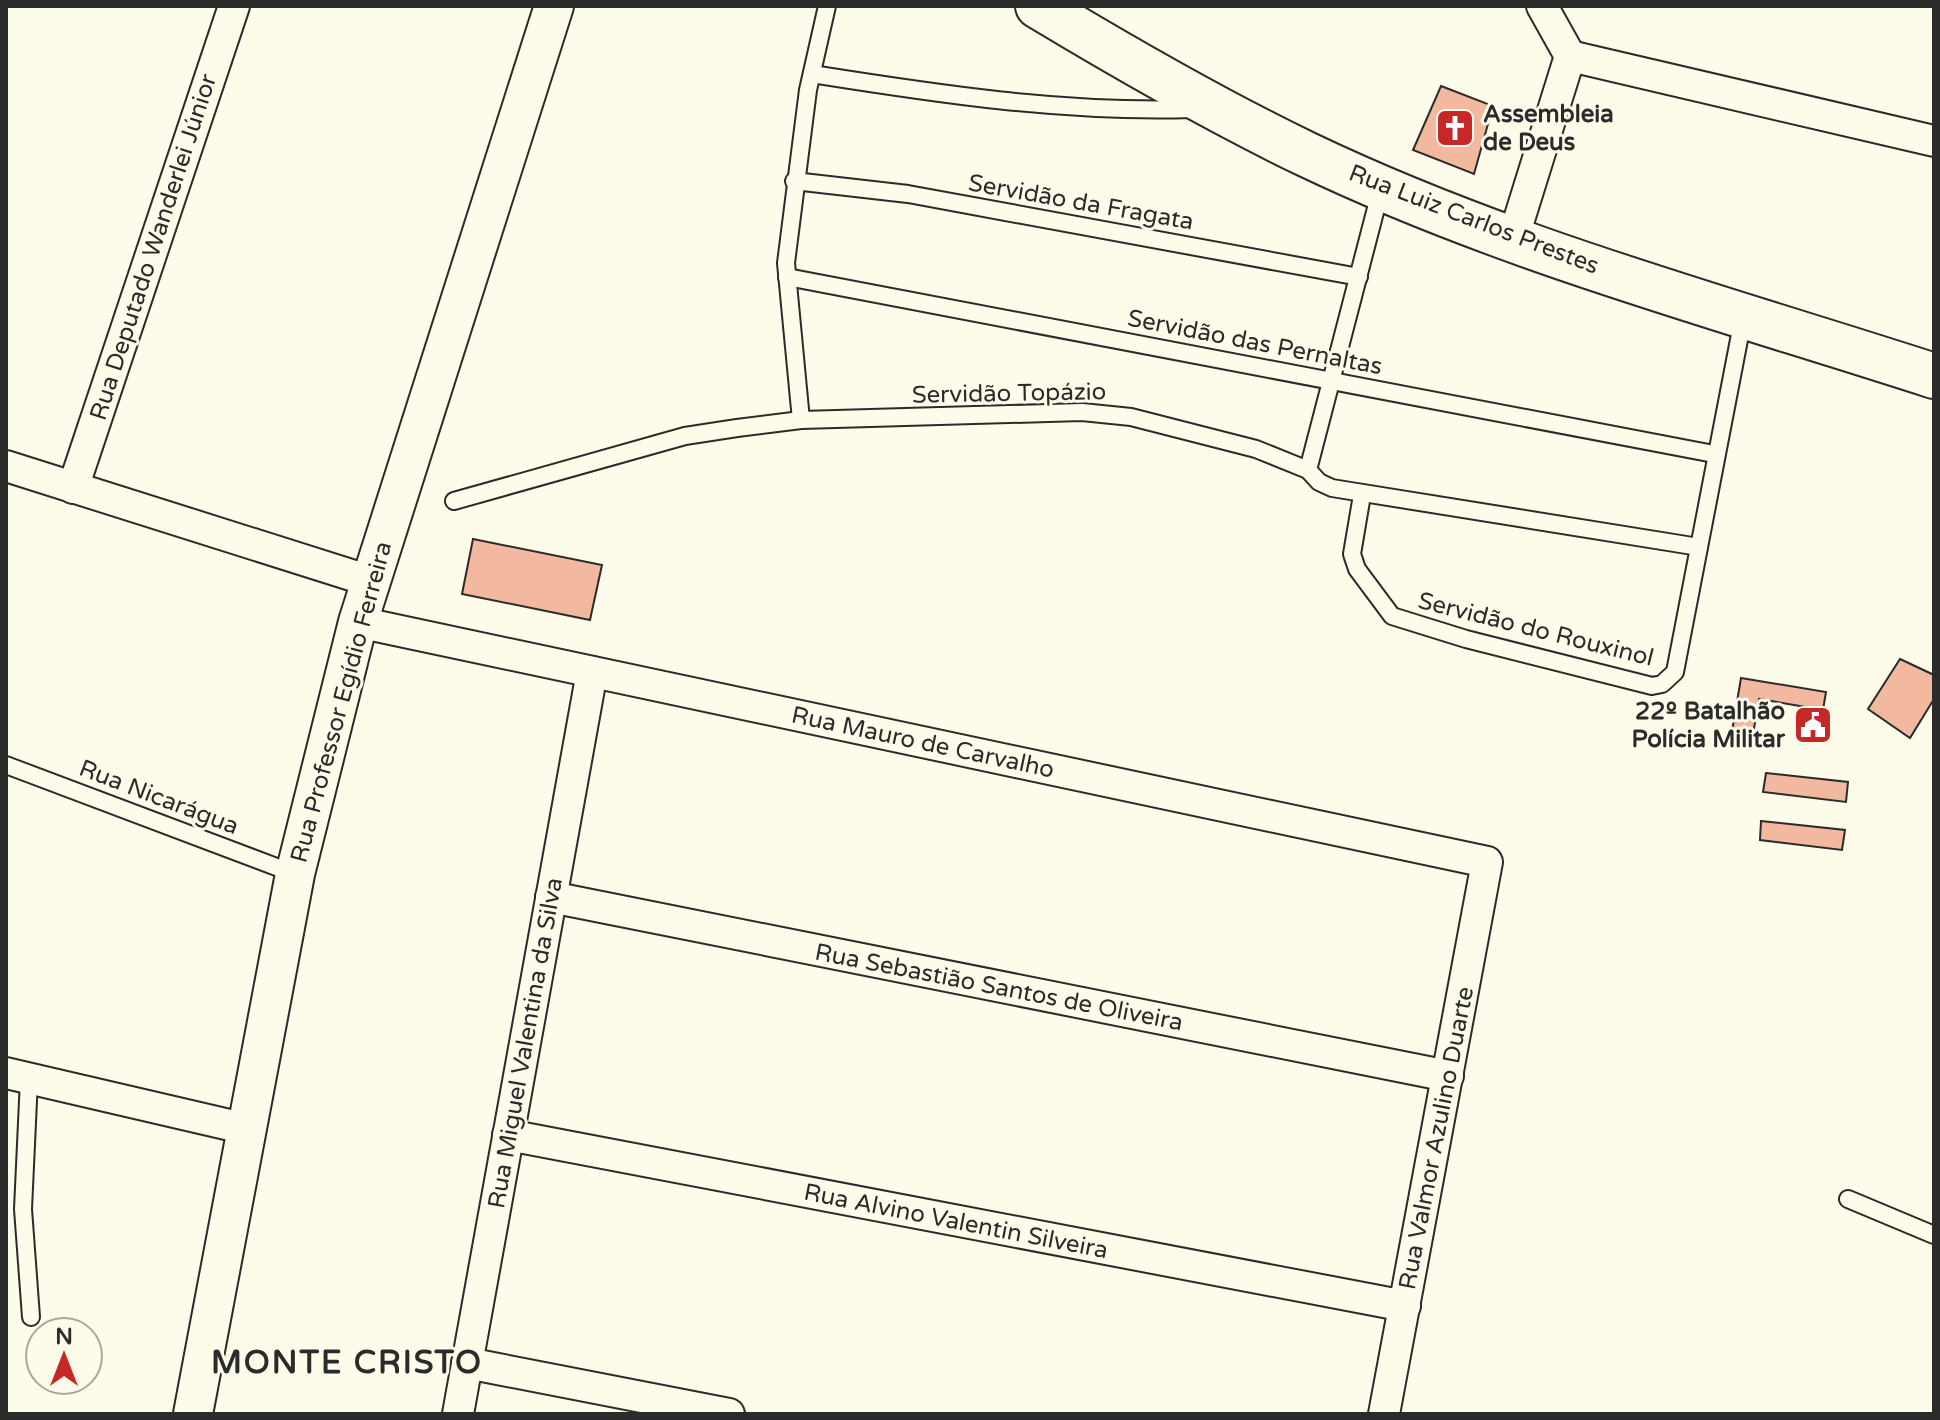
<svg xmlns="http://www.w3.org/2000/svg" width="1940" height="1420" font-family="'Varela Round',sans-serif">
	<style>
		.building { fill: #f2b8a0; stroke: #2b2b2b; stroke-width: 2 }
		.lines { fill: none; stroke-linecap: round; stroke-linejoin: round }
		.service-casing { stroke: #2b2b2b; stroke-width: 20 }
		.minor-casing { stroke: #2b2b2b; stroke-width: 34 }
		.tertiary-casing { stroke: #2b2b2b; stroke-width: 42 }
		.secondary-casing { stroke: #2b2b2b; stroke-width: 48 }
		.service { stroke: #fdfbea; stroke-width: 16 }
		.minor { stroke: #fdfbea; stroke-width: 30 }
		.tertiary { stroke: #fdfbea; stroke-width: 38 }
		.secondary { stroke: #fdfbea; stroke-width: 44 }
		.labels { text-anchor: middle; stroke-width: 6; stroke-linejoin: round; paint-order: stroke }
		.poi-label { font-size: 24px; font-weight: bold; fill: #2b2b2b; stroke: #fdfbea; text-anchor: start }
		.street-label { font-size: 24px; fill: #2b2b2b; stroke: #fdfbea }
		.district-label { font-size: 32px; font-weight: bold; letter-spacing: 2px; fill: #2b2b2b; stroke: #fdfbea }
	</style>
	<rect width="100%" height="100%" fill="#fdfbea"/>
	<g class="building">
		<path d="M1441,86L1493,106L1474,174L1413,150Z"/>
		<path d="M473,539L602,565L590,620L462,594Z"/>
		<path d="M1900,659L1934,675V699L1910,738L1868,709Z"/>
		<path d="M1741,678L1826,692L1823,710L1759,699L1751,746L1730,743Z"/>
		<path d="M1766,773L1848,782L1846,802L1763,792Z"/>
		<path d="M1761,821L1845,830L1842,850L1760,840Z"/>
	</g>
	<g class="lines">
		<g class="service-casing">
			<g id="service">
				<path d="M812,74C938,94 1064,113 1192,109"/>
				<path d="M794,181L908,194L1359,277"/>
				<path d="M787,277L1714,454"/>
				<path d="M801,420L786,263L808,90L827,6"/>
				<path d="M1308,470L1381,189"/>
				<path d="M1362,495L1352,554L1357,569L1392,616L1466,639L1652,686L1662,684L1675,672L1743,319"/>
				<path d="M454,501L685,436L737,428L801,420L1082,412L1131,417L1256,449L1308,470L1319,482L1332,488L1699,547"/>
				<path d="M6,765L295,874"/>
				<path d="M29,1079L23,1209L31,1317"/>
				<path d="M1848,1199L1934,1235"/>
			</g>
		</g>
		<g class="minor-casing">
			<g id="minor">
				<path d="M1570,56L1934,141"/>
				<path d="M1513,239L1570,56L1542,6"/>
				<path d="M6,466L370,581"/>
				<path d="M73,488L234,6"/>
				<path d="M358,622L1487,862L1384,1414"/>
				<path d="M551,897L1448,1076"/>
				<path d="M6,1073L247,1129"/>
				<path d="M508,1135L1405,1306"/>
				<path d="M467,1363L729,1414"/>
				<path d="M458,1414L592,672"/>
			</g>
		</g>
		<g class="tertiary-casing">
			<path id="tertiary" d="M193,1414L295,874L358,622L554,6"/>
		</g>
		<g class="secondary-casing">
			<path id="secondary" d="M1038,6C1126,59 1216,111 1308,155C1507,250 1724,308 1934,376"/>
		</g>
		<use href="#service" class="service"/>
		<use href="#minor" class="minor"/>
		<use href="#tertiary" class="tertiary"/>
		<use href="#secondary" class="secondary"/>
	</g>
	<defs>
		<g id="church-square" transform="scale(2)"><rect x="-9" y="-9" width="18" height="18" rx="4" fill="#c62828" stroke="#fdfbea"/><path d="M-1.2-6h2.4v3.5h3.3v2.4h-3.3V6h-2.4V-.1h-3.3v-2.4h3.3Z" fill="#fff"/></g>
		<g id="civic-square" transform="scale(2)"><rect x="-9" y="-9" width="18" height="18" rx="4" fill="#c62828" stroke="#fdfbea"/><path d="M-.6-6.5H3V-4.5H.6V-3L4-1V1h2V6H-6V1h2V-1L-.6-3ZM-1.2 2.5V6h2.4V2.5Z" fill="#fff"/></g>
	</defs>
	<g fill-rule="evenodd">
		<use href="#church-square" x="1455" y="128"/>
		<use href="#civic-square" x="1813" y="725"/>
	</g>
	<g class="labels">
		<g class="poi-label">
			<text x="1483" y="122">Assembleia<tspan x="1483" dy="28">de Deus</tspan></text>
			<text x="1785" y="719" text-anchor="end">22º Batalhão<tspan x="1785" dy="28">Polícia Militar</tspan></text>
		</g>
		<g class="street-label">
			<text transform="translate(1081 202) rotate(10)" y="8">Servidão da Fragata</text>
			<text transform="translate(1474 219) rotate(21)" y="8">Rua Luiz Carlos Prestes</text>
			<text transform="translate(153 247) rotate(-72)" y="8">Rua Deputado Wanderlei Júnior</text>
			<text transform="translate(1255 342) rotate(11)" y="8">Servidão das Pernaltas</text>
			<text transform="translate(1009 393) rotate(-1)" y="8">Servidão Topázio</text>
			<text transform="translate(1536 629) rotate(14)" y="8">Servidão do Rouxinol</text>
			<text transform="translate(341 702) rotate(-75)" y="8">Rua Professor Egídio Ferreira</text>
			<text transform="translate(923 742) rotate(12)" y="8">Rua Mauro de Carvalho</text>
			<text transform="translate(159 797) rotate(21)" y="8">Rua Nicarágua</text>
			<text transform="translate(999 987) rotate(11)" y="8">Rua Sebastião Santos de Oliveira</text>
			<text transform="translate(525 1043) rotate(-80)" y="8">Rua Miguel Valentina da Silva</text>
			<text transform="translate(1436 1138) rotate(-79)" y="8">Rua Valmor Azulino Duarte</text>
			<text transform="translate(956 1221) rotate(11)" y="8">Rua Alvino Valentin Silveira</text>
		</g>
		<g class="district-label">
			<text x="347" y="1373">MONTE CRISTO</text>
		</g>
	</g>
	<rect width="1940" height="1420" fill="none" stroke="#2b2b2b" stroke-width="16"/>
	<g transform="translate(64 1356)"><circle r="38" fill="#fdfbea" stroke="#a9a89e" stroke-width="2"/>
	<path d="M0-6L14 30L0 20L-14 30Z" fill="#c62828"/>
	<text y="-12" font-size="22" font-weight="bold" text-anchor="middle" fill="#2b2b2b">N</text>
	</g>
</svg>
